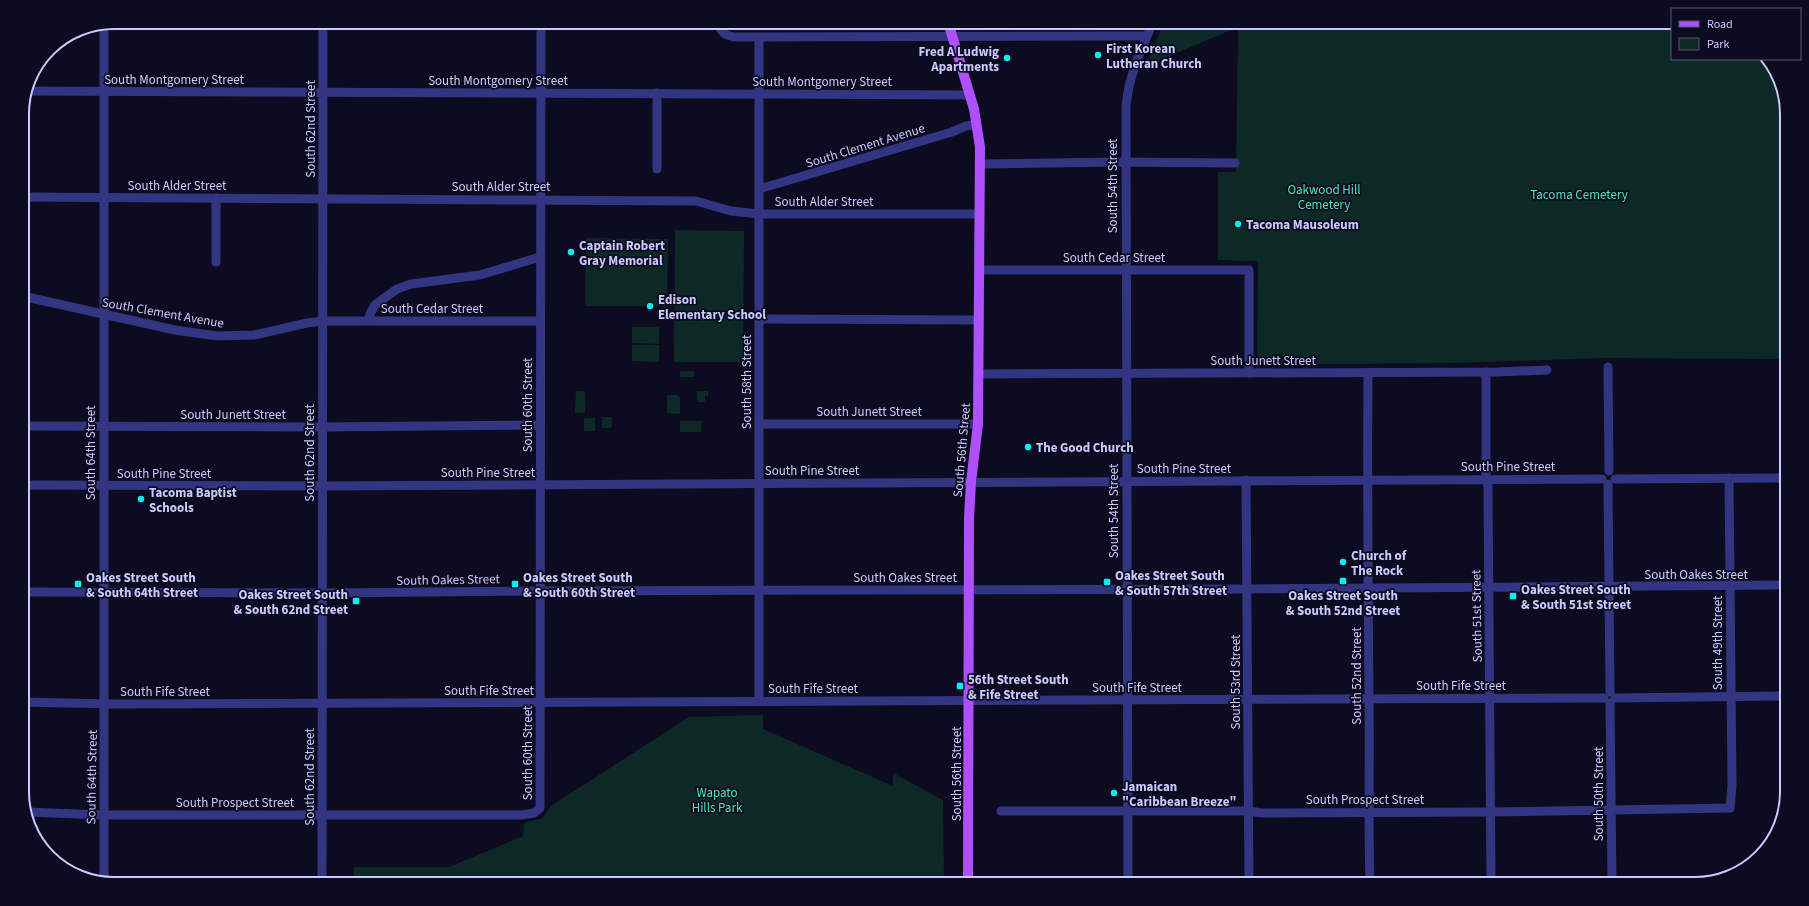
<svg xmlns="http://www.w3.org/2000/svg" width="1809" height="906" font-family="'Source Sans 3',sans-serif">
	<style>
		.green { fill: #0d2926 }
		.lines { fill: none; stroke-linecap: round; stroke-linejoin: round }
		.minor { stroke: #323582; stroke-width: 9 }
		.major { stroke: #af50ff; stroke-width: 10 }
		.poi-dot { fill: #00eff4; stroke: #0c0b1f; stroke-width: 1.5 }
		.labels { text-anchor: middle; stroke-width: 3.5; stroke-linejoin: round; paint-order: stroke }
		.poi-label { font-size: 13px; font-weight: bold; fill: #cac9ff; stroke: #0c0b1f; text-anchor: start }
		.street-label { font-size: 13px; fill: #cac9ff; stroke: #0c0b1f }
		.park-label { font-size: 13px; fill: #4ce7b4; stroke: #0c0b1f }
		.rim { fill: none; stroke: #cac9ff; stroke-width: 2 }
	</style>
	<rect width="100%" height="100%" fill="#0c0b1f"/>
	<g class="green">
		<path d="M1164,22H1672V59H1767L1771,63L1787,108V359L1602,358L1457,363L1257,365L1258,261L1218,260V172H1236L1238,27L1146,66Z"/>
		<path d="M675,230L744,231L743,362H674Z"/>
		<path d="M586,238L668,239L667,306H585Z"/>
		<path d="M632,327H659V344L632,343Z"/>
		<path d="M632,345H659V362L632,361Z"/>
		<rect x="680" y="371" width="14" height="6"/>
		<path d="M576,391H583L585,393V413H575Z"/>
		<path d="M697,391H708V396H705V402H697Z"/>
		<path d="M667,395H677L680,398V414L667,413Z"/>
		<path d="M602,417H612V426L610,428H602Z"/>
		<path d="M585,418H595V431H584V420Z"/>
		<path d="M680,421H702L701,432H680Z"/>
		<path d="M763,715V729L893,786V773L943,800L944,884H354V867H449L523,836L524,823L543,818L551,806L689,717Z"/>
	</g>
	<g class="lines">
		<g class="minor">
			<path d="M718,22C720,34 728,37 739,37L1147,36"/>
			<path d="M26,91L970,95"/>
			<path d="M657,93V169"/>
			<path d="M980,164L1116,162L1235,163"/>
			<path d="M759,189L952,132L966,126L977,124"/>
			<path d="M22,197L696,201L731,211L759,214H979"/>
			<path d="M216,198V262"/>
			<path d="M979,270H1249V373"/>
			<path d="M22,296L175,330L217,336L254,335L307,323L323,321H540"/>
			<path d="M759,319L979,320"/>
			<path d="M369,320L370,314L375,305L397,289L411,284L480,275L540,257"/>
			<path d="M1608,367L1609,471"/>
			<path d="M1486,372V473L1488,488L1491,884"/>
			<path d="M1368,373C1367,480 1368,586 1369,693C1370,757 1368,820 1370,884"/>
			<path d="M979,374L1497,372L1547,370"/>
			<path d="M759,424H978"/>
			<path d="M22,426L322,427L540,425"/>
			<path d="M1615,479L1787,478"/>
			<path d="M1246,480L1249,884"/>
			<path d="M1608,484L1610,692"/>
			<path d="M22,485L322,486L1602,479"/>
			<path d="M22,592L322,593L540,591L1239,589L1787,585"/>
			<path d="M1615,698L1787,696"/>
			<path d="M759,701V38"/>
			<path d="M22,702L112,704L1604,698"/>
			<path d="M1610,703L1612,884"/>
			<path d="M1001,811H1249L1262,813L1489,812L1730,808L1732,785L1729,478"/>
			<path d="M27,812L103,815H521L534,813L540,808L541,22"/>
			<path d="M104,882V24"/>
			<path d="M322,884L323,22"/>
			<path d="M1128,884L1126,106C1129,74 1141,51 1153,22"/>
		</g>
		<path class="major" d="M948,22L974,109L980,147L978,424L971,482L969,518L968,884"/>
	</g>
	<g class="poi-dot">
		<circle cx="1098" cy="55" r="4"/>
		<circle cx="1007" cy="58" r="4"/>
		<circle cx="1238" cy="224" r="4"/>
		<circle cx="571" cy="252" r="4"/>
		<circle cx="650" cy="306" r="4"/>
		<circle cx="1028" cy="447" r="4"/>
		<circle cx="141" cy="499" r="4"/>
		<circle cx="1343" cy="562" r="4"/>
		<rect x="1339" y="577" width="8" height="8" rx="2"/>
		<rect x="1103" y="578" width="8" height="8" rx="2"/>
		<rect x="74" y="580" width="8" height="8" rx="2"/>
		<rect x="511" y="580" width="8" height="8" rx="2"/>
		<rect x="1509" y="592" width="8" height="8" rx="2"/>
		<rect x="352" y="597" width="8" height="8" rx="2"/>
		<rect x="956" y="682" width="8" height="8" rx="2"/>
		<circle cx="1114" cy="793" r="4"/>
	</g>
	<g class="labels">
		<g class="poi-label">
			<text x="1106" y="53">First Korean<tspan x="1106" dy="15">Lutheran Church</tspan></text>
			<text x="999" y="56" text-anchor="end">Fred A Ludwig<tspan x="999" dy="15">Apartments</tspan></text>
			<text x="1246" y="229">Tacoma Mausoleum</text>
			<text x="579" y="250">Captain Robert<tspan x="579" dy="15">Gray Memorial</tspan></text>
			<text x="658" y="304">Edison<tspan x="658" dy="15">Elementary School</tspan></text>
			<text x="1036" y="452">The Good Church</text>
			<text x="149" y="497">Tacoma Baptist<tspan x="149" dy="15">Schools</tspan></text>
			<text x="1351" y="560">Church of<tspan x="1351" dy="15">The Rock</tspan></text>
			<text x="1115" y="580">Oakes Street South<tspan x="1115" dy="15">&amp; South 57th Street</tspan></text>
			<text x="86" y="582">Oakes Street South<tspan x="86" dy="15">&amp; South 64th Street</tspan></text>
			<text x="523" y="582">Oakes Street South<tspan x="523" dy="15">&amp; South 60th Street</tspan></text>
			<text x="1521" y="594">Oakes Street South<tspan x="1521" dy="15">&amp; South 51st Street</tspan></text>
			<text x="348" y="599" text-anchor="end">Oakes Street South<tspan x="348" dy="15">&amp; South 62nd Street</tspan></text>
			<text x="1343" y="600" text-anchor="middle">Oakes Street South<tspan x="1343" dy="15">&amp; South 52nd Street</tspan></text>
			<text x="968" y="684">56th Street South<tspan x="968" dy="15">&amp; Fife Street</tspan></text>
			<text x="1122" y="791">Jamaican<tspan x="1122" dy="15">"Caribbean Breeze"</tspan></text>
		</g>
		<g class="street-label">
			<text x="174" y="84">South Montgomery Street</text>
			<text x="498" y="85">South Montgomery Street</text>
			<text x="822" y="86">South Montgomery Street</text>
			<text transform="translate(310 129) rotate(-90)" y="5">South 62nd Street</text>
			<text transform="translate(865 145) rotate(-17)" y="5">South Clement Avenue</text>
			<text x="177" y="190">South Alder Street</text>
			<text x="501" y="191">South Alder Street</text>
			<text transform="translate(1112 186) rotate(-90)" y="5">South 54th Street</text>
			<text x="824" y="206">South Alder Street</text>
			<text x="1114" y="262">South Cedar Street</text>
			<text x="432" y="313">South Cedar Street</text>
			<text transform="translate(163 312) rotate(10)" y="5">South Clement Avenue</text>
			<text x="1263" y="365">South Junett Street</text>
			<text transform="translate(746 382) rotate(-90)" y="5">South 58th Street</text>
			<text transform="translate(527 405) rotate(-90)" y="5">South 60th Street</text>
			<text x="869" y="416">South Junett Street</text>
			<text x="233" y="419">South Junett Street</text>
			<text transform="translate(961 450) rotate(-85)" y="5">South 56th Street</text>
			<text transform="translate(90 453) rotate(-90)" y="5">South 64th Street</text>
			<text transform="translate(309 453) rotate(-90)" y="5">South 62nd Street</text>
			<text x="1508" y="471">South Pine Street</text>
			<text x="1184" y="473">South Pine Street</text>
			<text x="812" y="475">South Pine Street</text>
			<text x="488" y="477">South Pine Street</text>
			<text x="164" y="478">South Pine Street</text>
			<text transform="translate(1113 511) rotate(-90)" y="5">South 54th Street</text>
			<text x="1696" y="579">South Oakes Street</text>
			<text x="905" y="582">South Oakes Street</text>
			<text transform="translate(448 579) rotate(-1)" y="5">South Oakes Street</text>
			<text transform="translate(1476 616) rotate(-91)" y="5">South 51st Street</text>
			<text transform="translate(1717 643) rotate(-90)" y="5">South 49th Street</text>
			<text transform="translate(1356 676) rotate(-90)" y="5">South 52nd Street</text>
			<text transform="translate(1235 682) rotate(-90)" y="5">South 53rd Street</text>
			<text x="1461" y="690">South Fife Street</text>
			<text x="1137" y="692">South Fife Street</text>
			<text x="813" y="693">South Fife Street</text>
			<text x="489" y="695">South Fife Street</text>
			<text x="165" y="696">South Fife Street</text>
			<text transform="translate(527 753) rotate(-90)" y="5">South 60th Street</text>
			<text transform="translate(956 774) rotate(-90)" y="5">South 56th Street</text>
			<text transform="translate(91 777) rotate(-89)" y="5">South 64th Street</text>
			<text transform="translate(309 777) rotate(-90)" y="5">South 62nd Street</text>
			<text transform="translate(1598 794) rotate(-90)" y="5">South 50th Street</text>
			<text x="1365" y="804">South Prospect Street</text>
			<text x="235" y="807">South Prospect Street</text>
		</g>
		<g class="park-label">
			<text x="1324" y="194">Oakwood Hill<tspan x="1324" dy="15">Cemetery</tspan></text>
			<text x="1579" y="199">Tacoma Cemetery</text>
			<text x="717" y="797">Wapato<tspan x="717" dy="15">Hills Park</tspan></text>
		</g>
	</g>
	<path d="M0 0H1809V906H0ZM114 29H1695A85 85 0 0 1 1780 114V792A85 85 0 0 1 1695 877H114A85 85 0 0 1 29 792V114A85 85 0 0 1 114 29Z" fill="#0c0b1f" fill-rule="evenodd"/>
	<path class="rim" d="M114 29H1695A85 85 0 0 1 1780 114V792A85 85 0 0 1 1695 877H114A85 85 0 0 1 29 792V114A85 85 0 0 1 114 29Z"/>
	<rect x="1671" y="8" width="130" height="52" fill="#0c0b1f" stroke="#585779"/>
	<rect x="1679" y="21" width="20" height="6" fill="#af50ff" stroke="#585779"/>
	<text x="1707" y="28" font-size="12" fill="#cac9ff">Road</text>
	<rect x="1679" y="38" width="20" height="12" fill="#0d2926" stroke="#585779"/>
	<text x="1707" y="48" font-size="12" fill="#cac9ff">Park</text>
</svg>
